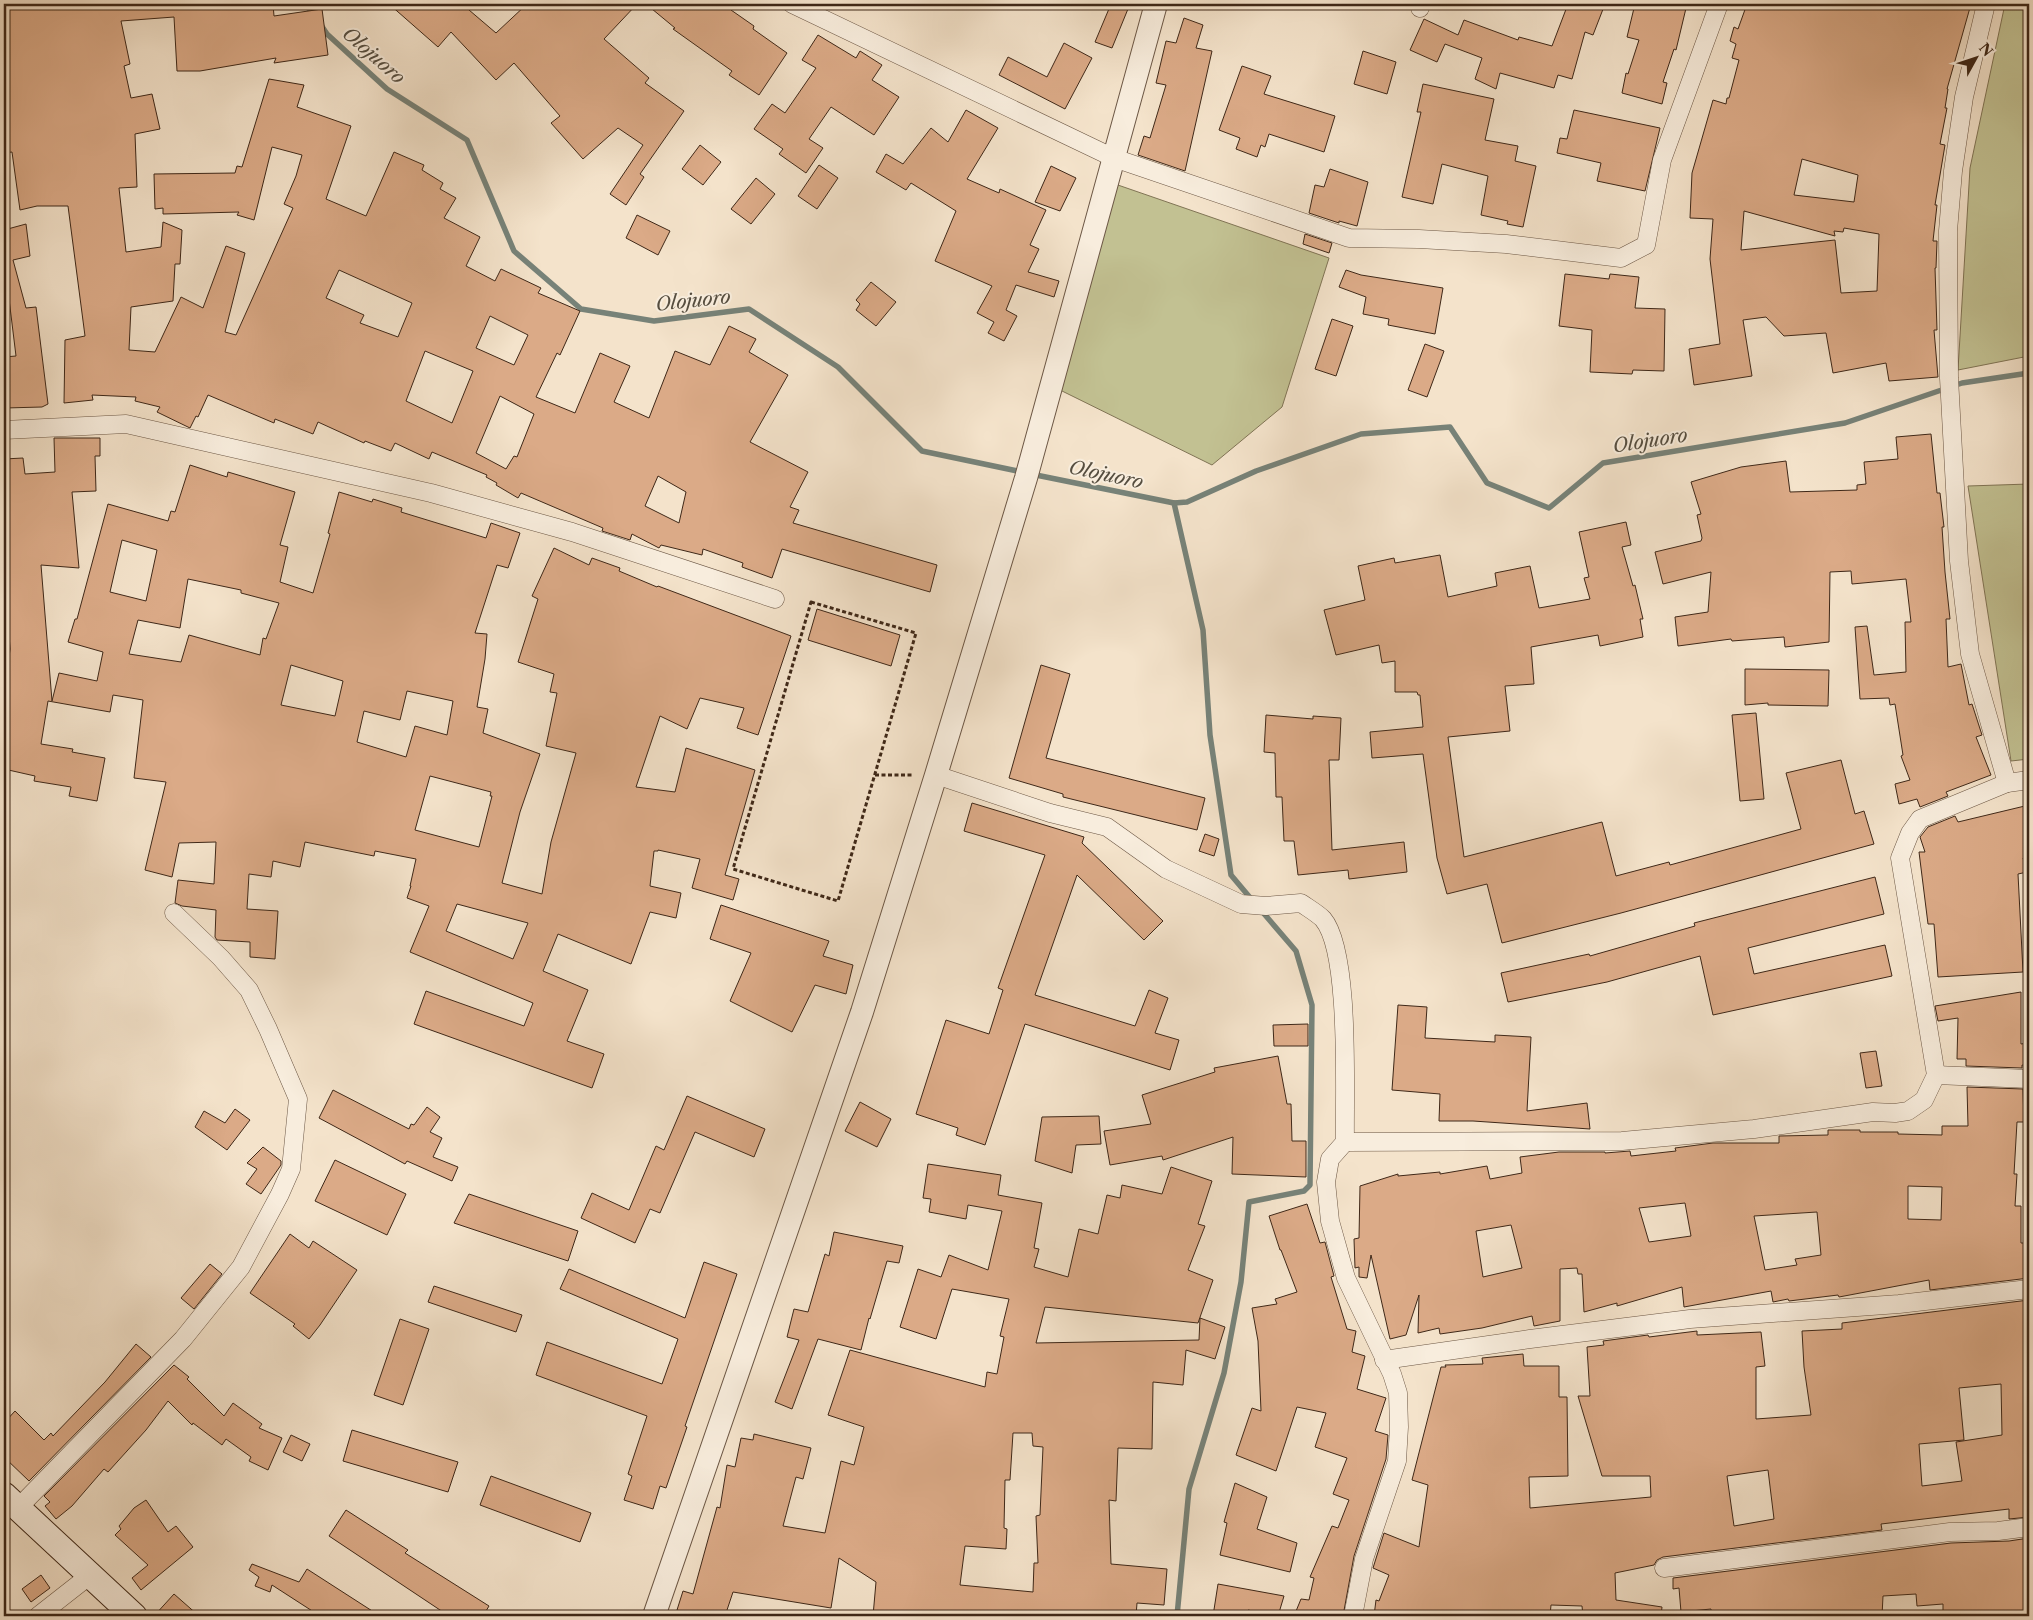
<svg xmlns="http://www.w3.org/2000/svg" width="2033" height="1620" font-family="'Libre Caslon Text',serif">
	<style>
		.green { fill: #c2c192; stroke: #807455 }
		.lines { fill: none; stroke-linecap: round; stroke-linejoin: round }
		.stream { stroke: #778278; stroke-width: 5.5 }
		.building { fill: #dbaa87; stroke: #3f2818; fill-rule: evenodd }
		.minor-casing { stroke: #6c5745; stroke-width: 19 }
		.tertiary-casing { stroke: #6c5745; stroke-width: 24 }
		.secondary-casing { stroke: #3f2818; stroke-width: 27 }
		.path { stroke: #3f2818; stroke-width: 3; stroke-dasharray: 4 2.5; stroke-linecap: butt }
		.minor { stroke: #f8eddd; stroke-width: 18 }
		.tertiary { stroke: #f8eddd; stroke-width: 22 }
		.secondary { stroke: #f8eddd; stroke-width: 25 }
		.labels { text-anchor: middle; stroke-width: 4; stroke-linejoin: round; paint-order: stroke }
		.water-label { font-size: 19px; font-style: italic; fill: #564e40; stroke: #f8eddd }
	</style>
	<rect width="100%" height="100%" fill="#f4e3cb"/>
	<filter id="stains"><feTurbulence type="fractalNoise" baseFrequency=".004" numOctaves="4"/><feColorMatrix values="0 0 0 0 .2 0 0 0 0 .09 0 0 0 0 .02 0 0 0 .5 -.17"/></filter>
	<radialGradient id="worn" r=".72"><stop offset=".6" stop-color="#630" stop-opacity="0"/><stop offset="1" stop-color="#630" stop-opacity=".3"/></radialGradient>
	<g class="green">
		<path d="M2005,4H2029V356L1958,370L1970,168Z"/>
		<path d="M1115,184L1329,258L1282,407L1212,465L1058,389Z"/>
		<path d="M2029,484V759L2011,761L1968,486Z"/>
	</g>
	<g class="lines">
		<g class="stream">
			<path d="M305,4L314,15"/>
			<path d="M321,25L327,34L387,89L467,140L514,251L581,309L654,321L749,309L838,367L922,451L1022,472"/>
			<path d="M1031,474L1174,503L1187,502L1256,471L1361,434L1450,427L1487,483L1549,508L1603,463L1845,423L1962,383L2029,373"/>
			<path d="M1174,503L1203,630L1210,735L1231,875L1252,900"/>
			<path d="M1177,1616L1189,1489L1224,1373L1241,1282L1249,1202L1304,1191L1310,1185L1312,1005L1296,951L1260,909"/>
		</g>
	</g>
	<g class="building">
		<path d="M4,4H273L274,16L322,9L328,55L274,63L276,58L200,71H177L174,17L121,21L130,64L124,66L131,98L152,94L160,129L135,134L137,187L119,188L126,252L161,247L163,222L182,230L180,264H175L173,301L131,307L129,350L155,352L181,297L203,308L226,246L245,253L225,332L236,335L293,208L284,204L296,176L302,155L272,147L254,220L237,215L239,212L163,214V208L155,209L154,174L235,173L237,166L242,167L269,79L304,85L297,107L351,126L326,199L366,216L394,152L424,165L422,170L443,183L440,189L456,198L444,218L480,237L466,266L495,281L501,269L541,288L538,293L580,311L560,355L557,353L536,397L575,413L600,353L630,366L614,402L649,418L675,351L710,365L729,326L756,339L749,352L788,375L750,442L808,472L790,507L799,510L793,523L937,565L930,592L782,549L772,578L742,567L743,563L703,549L702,555L661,545L659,548L632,534L630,540L602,531L603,528L521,493L518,498L496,485L497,483L486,477L487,475L432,452L429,459L395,443L391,451L365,441L364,443L318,422L313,434L275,419L274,423L208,395L198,417L196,416L190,428L157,412L160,407L135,401L136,397L92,395L93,400L64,403L65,340L85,336L68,206H37L20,210L12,152L4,153ZM339,270L412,303L398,337L360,323L364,315L326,298ZM490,316L528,335L514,365L476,348ZM425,351L473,371L452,423L406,401ZM500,396L534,414L517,457L514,456L506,469L476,453ZM658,476L686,492L679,523L645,506Z"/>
		<path d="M389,4H462L496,33L527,4H637L604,39L649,78L645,83L684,111L640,174L644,177L626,205L610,194L643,145L618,128L583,159L551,123L560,116L514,63L496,80L451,32L438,47Z"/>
		<path d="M646,4H735L731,10L754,26L753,29L787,53L759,95L729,75L732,71L673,29L675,28Z"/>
		<path d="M1111,4H1130L1112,48L1095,42Z"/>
		<path d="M1568,4H1605L1593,35L1585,32L1572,79L1558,75L1554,88L1500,73L1496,89L1475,79L1482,58L1445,44L1437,62L1410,50L1424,19L1458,35L1464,20L1518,40L1519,37L1552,46Z"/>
		<path d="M1635,4H1687L1676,50L1674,49L1663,82L1667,83L1662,104L1622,93L1626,73L1628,74L1639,40L1627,37Z"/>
		<path d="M1747,4H1971L1947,89H1948L1945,108H1947L1940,144L1945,145L1935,205H1937L1933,241H1937L1936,268H1935L1937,330H1934L1938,377L1889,381L1886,363L1833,373L1826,333L1784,336L1766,317L1743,320L1752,376L1694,385L1689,349L1720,344L1710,259L1713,219L1690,218L1692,173L1713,100L1726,104L1727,98H1729L1739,60L1732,58L1736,44L1730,41L1734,27L1738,29ZM1802,159L1858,175L1854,202L1794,195ZM1744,211L1835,236L1834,231L1843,232L1844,228L1879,234L1877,291L1841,293L1835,240L1741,250Z"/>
		<path d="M1184,18L1203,25L1196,48L1212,51L1185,171L1138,155L1144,136L1150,138L1166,85L1156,83L1166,41L1176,43Z"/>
		<path d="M818,35L856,58L860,51L882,65L872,80L899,97L874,135L831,107L809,139L823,148L806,173L779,154L783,149L754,129L772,104L785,113L816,68L802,60Z"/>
		<path d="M1064,43L1092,58L1065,109L999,75L1008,57L1047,77Z"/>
		<path d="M1363,51L1396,62L1387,94L1354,84Z"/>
		<path d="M1242,66L1271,76L1264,94L1335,116L1324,152L1269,134L1265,147L1261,145L1257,157L1236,149L1240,138L1219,130Z"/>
		<path d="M1423,84L1494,99L1485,140L1518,146L1515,161L1536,166L1523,227L1507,224L1508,221L1481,215L1488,176L1442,164L1433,204L1402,197L1421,112H1417Z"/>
		<path d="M966,110L998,128L967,179L999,193L1000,189L1046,210L1030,245L1039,249L1028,272L1059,281L1054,297L1016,285L1006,310L1017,316L1004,341L988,333L994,322L977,313L992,286L935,261L956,211L911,183L906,190L876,172L886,154L903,164L931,128L948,142Z"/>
		<path d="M1574,110L1660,128L1645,191L1597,181L1601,163L1557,153L1560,138L1567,139Z"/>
		<path d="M700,145L721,162L703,185L682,169Z"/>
		<path d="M819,165L838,178L817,209L798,196Z"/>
		<path d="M1051,166L1076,178L1060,211L1035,202Z"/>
		<path d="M1330,169L1368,182L1357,226L1339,221V223L1309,213L1315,185L1324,187Z"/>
		<path d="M756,178L775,194L751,224L731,209Z"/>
		<path d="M637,215L670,231L658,255L626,238Z"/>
		<path d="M26,224L30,256L13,260L26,308L36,307L48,404L42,407L5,408L4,357L16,356L9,299L4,300V230Z"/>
		<path d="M1305,234L1332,243L1329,253L1303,244Z"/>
		<path d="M1346,270L1361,275L1443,288L1435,334L1388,325L1389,319L1363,314L1366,297L1339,287Z"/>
		<path d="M1565,274L1609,279L1610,274L1639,277L1635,308L1665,309L1664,371L1633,370L1632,374L1590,372L1592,330L1559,326Z"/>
		<path d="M871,282L896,302L876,326L856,310L860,304L856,300Z"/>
		<path d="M1332,319L1353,326L1336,376L1315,369Z"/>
		<path d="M1425,344L1444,351L1427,397L1408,390Z"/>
		<path d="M1931,434L1937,493H1940L1944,527H1942L1945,572L1950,619H1946L1948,667L1961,664L1969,705L1972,704L1982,735L1976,737L1991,775L1946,792L1948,796L1920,807L1917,799L1899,804L1895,784L1910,780L1901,756L1903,755L1895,704L1890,705L1889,698L1860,699L1855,627L1867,626L1874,675L1906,672L1905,622H1911L1906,579L1852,584L1851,571L1830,572L1829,642L1785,647L1784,637L1732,641L1731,639L1678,646L1675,617L1708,612L1711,572L1663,584L1655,552L1701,541L1702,538L1697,515L1701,514L1691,482L1741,467L1786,461L1790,492L1857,490V485L1866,484L1864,462L1898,459L1896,437Z"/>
		<path d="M54,438H100V456H95L96,491L72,492L79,568L41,565L52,701L59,673L97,681L103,652L68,642L75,619H77L108,504L168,521L171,511L175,512L190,465L227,477L228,472L295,492L280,545L288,547L280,582L313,593L330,534L328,533L339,492L372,502L373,499L402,508L401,512L486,538L491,523L520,533L508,568L497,565L475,633L487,634L485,659L477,707L488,709L483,733L540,754L520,812L502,883L542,894L551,842L576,753L546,746L557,693L550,692L554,674L518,662L538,599L532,596L554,548L589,565L592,558L620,568L619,571L657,587L658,586L791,636L758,735L737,728L744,708L700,698L687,729L660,716L636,787L675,792L686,748L755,770L725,875L739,879L733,900L692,888L700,859L658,850V851H654L650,886L681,893L676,918L650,912L631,964L558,934L543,971L588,990L567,1041L604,1054L592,1088L414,1024L426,991L524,1026L533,1003L410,952L429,906L407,898L411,886H410L416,859L375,851L374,856L305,842L300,867L273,861L271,877L249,874L247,909L278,911L275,959L250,957V942L217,940L215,937L216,910L182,906L175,903L178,880L214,884L216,842L179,843L172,877L145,870L166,782L134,778L143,700L113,695L110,712L48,701L41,744L73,749L72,752L105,758L97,801L69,796L71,787L34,781L35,776L4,769V700L10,649L6,589H5L4,581V459L23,458L25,474L55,472ZM122,540L157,550L146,601L110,592ZM188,579L241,590V593L279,603L266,639L263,638L260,655L189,635L181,662L129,654L138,620L180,628ZM291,665L343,681L335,716L281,705ZM407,691L453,701L447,735L415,726L406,757L357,742L364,711L400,720ZM430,776L491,792L490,796H492L479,847L415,830ZM457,904L528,923L513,959L446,931Z"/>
		<path d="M1626,522L1631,545L1622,547L1633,586L1635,585L1643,619H1640L1643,637L1600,646L1598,635L1531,647L1534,684L1505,686L1510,731L1448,737L1464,857L1602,822L1616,876L1669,862L1670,865L1801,829L1786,773L1841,760L1855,814L1864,811L1874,844L1621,913L1502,943L1487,884L1447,894L1437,858L1423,754L1372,758L1370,732L1423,727L1420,695H1418L1417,692H1395V661L1382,663L1379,645L1336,655L1324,610L1365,600L1358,566L1394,558L1395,563L1440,555L1448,597L1497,586L1495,573L1530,566L1539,608L1590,599L1584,578L1589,577L1579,532Z"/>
		<path d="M817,609L900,635L891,666L808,640Z"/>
		<path d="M1041,665L1070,674L1046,758L1205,798L1197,830L1063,797V794L1009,778Z"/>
		<path d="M1745,669L1829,670L1828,706L1768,705V703L1745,705Z"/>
		<path d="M1756,713L1764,799L1740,801L1732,715Z"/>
		<path d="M1266,715L1313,719V716L1341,718L1339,760H1329L1332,850L1404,842L1407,872L1349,879L1348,870L1298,875L1294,841H1284L1282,797H1276L1275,753L1264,752Z"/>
		<path d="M972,803L1084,837L1082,843L1163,921L1144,940L1077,875L1035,995L1135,1026L1149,990L1168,998L1155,1033L1179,1040L1170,1070L1025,1024L985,1145L956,1135L958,1128L916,1114L946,1020L989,1034L1003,990L998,988L1045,855L964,831Z"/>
		<path d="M2029,805V857L2023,858L2027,872L2018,874L2023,972L1938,977L1934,924H1928L1919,852H1925L1920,837L1928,827L1955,816L1958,822Z"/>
		<path d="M1205,834L1219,839L1214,856L1199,851Z"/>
		<path d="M1875,877L1884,914L1748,948L1754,974L1885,945L1892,976L1713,1015L1700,956L1607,982L1508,1002L1501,973L1589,954L1590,956L1695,926L1694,923Z"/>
		<path d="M721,905L829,941L823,956L853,965L846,994L815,985L792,1032L730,1001L751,953L710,939Z"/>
		<path d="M2021,992V1044L2027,1043V1066L2022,1065V1068L1966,1066V1059H1957L1958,1018L1938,1021L1935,1006Z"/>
		<path d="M1398,1005L1427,1007L1425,1038L1495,1042V1035L1531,1037L1527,1111L1587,1103L1590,1129L1473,1121H1439L1440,1094L1392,1090Z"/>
		<path d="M1308,1024V1046H1274L1273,1025Z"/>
		<path d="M1876,1051L1882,1086L1866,1088L1860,1053Z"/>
		<path d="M1278,1056L1287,1104H1291L1292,1141H1306V1177L1232,1174L1233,1137L1163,1160L1162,1156L1110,1165L1104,1131L1151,1124L1142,1095L1215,1072L1214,1068Z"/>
		<path d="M1967,1087L2023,1089L2024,1122H2017L2014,1174H2017L2015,1206H2021V1243H2029V1278L1930,1290L1929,1280L1839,1297L1838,1295L1789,1301L1788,1299L1773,1302L1771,1291L1684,1307L1682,1287L1617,1306V1303L1584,1312L1582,1274H1578L1577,1268L1560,1269V1321L1534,1326L1532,1316L1482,1328L1440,1334L1439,1328L1418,1333L1419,1295L1406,1335L1390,1339L1371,1255L1367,1278L1359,1277V1267L1355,1268L1354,1239L1359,1238L1360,1186L1398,1174V1176L1440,1172V1174L1487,1166L1490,1179L1522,1173L1520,1157L1559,1152H1605V1153L1630,1151L1631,1156L1676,1151L1675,1148L1713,1143H1779V1136L1828,1135V1130H1860V1132H1898V1134L1942,1135V1126H1968ZM1908,1186L1942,1187L1941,1220L1908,1219ZM1685,1203L1691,1236L1649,1242L1639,1208ZM1817,1212L1821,1255L1795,1259L1797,1265L1765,1270L1754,1216ZM1511,1225L1522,1268L1483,1277L1476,1231Z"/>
		<path d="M333,1090L409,1129L411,1124L414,1125L427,1107L440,1117L430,1132L442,1138L433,1157L458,1167L452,1181L407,1161L405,1164L319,1118Z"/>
		<path d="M687,1096L765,1129L754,1157L695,1132L660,1213L650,1209L635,1243L581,1218L592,1193L629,1210L656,1146L664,1150Z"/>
		<path d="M860,1102L891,1119L877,1147L845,1131Z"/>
		<path d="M235,1109L250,1120L227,1150L195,1127L204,1111L225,1123Z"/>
		<path d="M1099,1116L1101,1144L1076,1145L1072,1173L1035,1161L1042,1117Z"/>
		<path d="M263,1147L281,1161V1165L261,1194L246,1184L257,1169L247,1163Z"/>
		<path d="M335,1160L406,1194L387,1235L315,1201Z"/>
		<path d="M928,1164L1001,1175L998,1195L1042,1203L1034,1248L1039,1249L1034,1267L1068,1277L1079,1229L1098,1234L1107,1195L1120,1198L1122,1185L1162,1194L1171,1167L1212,1181L1198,1224L1205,1226L1188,1270L1213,1280L1198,1323L1045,1307L1036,1343L1199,1340L1200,1318L1225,1327L1215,1359L1186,1350L1183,1385L1153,1382L1152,1449L1118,1448L1116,1501L1109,1500L1111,1564L1167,1569L1164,1605L1137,1603L1136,1616H873L876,1582L839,1558L831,1608L733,1592L725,1616H682L684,1612L677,1610L683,1591L693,1594L717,1507L720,1508L727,1465L735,1467L741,1438L753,1440L754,1434L811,1448L803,1479L796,1477L783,1526L825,1533L841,1461L854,1465L864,1427L828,1415L850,1350L985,1387L987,1372L997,1374L1004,1337L1000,1336L1009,1299L952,1289L936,1339L900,1327L918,1269L941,1277L949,1255L988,1270L1002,1211L968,1205L966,1219L929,1212L931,1199L923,1198ZM1013,1433H1032L1033,1446L1043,1447L1040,1515L1036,1516L1038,1563H1034L1033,1592L960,1585L965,1546L1006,1549L1007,1529L1004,1528L1005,1480H1010Z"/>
		<path d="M469,1194L578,1231L568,1261L454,1223Z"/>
		<path d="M1307,1204L1320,1243L1325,1242L1334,1276L1331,1277L1347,1329L1356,1331L1352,1352L1365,1356L1357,1389L1386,1398L1375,1431L1388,1435L1386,1459L1354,1556L1343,1616H1294L1301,1599L1309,1600L1314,1578L1310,1577L1332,1526L1338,1528L1349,1500L1333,1494L1347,1458L1315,1447L1326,1413L1297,1407L1276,1471L1236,1455L1252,1408L1261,1411L1258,1341L1252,1308L1277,1304L1275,1299L1297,1292L1281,1250H1280L1269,1216Z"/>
		<path d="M834,1232L903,1246L899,1263L887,1261L870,1319L869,1318L861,1350L818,1339L792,1409L775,1402L799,1340L787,1337L794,1309L808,1312L825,1254L829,1256Z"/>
		<path d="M290,1234L309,1248L313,1241L357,1270L320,1325L309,1339L293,1326L295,1324L250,1293Z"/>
		<path d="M704,1262L737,1274L685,1426L687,1427L666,1488L660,1486L653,1509L624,1500L632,1476L628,1474L647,1416L536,1375L547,1342L662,1384L678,1339L560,1289L569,1269L685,1318Z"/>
		<path d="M210,1264L222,1274L194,1309L181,1298Z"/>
		<path d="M434,1286L522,1315L516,1332L428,1302Z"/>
		<path d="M2029,1300V1517L2009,1519V1509L1881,1524L1882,1530L1663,1557L1657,1560L1654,1565L1615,1573L1616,1600L1662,1607L1661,1616H1583L1582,1606L1551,1605L1550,1616H1374L1376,1600L1379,1601L1389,1575L1373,1568L1384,1533L1419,1547L1428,1485L1412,1480L1441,1367H1446L1445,1365L1483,1364L1482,1358L1523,1354L1524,1366H1559V1397H1567L1568,1476L1529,1477L1530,1508L1651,1497L1650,1476H1602L1578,1396H1590L1587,1347L1604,1345L1603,1341L1648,1335L1649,1337L1697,1331V1335L1761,1332L1765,1366L1756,1367V1419L1811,1415L1804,1367L1802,1331L1842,1329V1323ZM2001,1384L2002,1435L1956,1442L1962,1481L1922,1486L1919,1444L1964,1440L1959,1388ZM1768,1470L1774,1519L1734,1526L1727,1476Z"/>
		<path d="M400,1319L429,1329L403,1405L374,1395Z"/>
		<path d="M136,1344L151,1357L29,1481L4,1457V1423L15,1411L44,1440L51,1433L53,1436L105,1382Z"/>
		<path d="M174,1365L189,1377L187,1379L224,1416L233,1403L262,1424L259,1428L282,1438L268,1470L249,1461L251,1457L226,1439L222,1445L193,1423L192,1425L168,1401L146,1430L108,1472L104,1469L72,1506L56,1519L45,1506L50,1502L44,1496Z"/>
		<path d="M352,1430L458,1462L448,1492L343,1461Z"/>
		<path d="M291,1435L310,1444L302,1461L283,1452Z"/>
		<path d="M491,1476L591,1513L580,1542L480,1505Z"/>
		<path d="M1235,1483L1267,1497L1257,1529L1297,1543L1290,1572L1220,1555L1227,1523L1224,1522Z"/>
		<path d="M146,1500L168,1532L176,1526L193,1547L141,1590L132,1578L148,1565L115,1535L121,1529L119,1526L134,1508Z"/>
		<path d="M346,1510L408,1550L405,1553L489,1606L483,1616H449L329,1536Z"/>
		<path d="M2029,1538V1616H1943V1604L1917,1606L1916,1594L1883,1596L1882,1616H1785L1786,1613L1756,1616H1711V1609L1681,1612L1679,1588L1673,1589V1578L1951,1543L2009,1541Z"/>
		<path d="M252,1564L299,1582L307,1569L380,1616H320L272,1585L270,1592L255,1586L259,1577L249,1570Z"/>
		<path d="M41,1575L50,1588L31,1602L22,1589Z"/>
		<path d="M1218,1584L1284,1596L1278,1616L1248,1610L1247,1616H1213Z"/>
		<path d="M174,1594L199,1616H154Z"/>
	</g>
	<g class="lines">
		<g class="minor-casing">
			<g id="minor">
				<path d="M792,4L1114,158L1349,238L1419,239L1506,244L1621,258L1646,245L1662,160L1719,4"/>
				<path d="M1986,4L1964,97L1953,171L1948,231L1949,378L1959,561L1970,654L2007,783"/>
				<path d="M1420,8L1421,4"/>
				<path d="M4,430L126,424L431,493L572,532L775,599"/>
				<path d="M936,775L1050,813L1107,827L1166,869L1241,904L1266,906L1301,903C1308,908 1317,913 1323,919C1351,952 1344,1095 1345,1142L1330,1159L1326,1182L1330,1221L1346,1278L1392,1374L1398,1393L1399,1427L1397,1461L1364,1559L1353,1616"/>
				<path d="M1936,1075L2029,1079"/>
				<path d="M1345,1142L1622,1141L1754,1129L1873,1112L1895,1113L1908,1111L1924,1100L1936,1075L1900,858L1910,833L1920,819L2007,783L2029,780"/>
				<path d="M1384,1360L1530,1339L1690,1319L1899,1304L2029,1289"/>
				<path d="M18,1508L183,1339L241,1267L280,1194L291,1169L298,1099L268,1029L249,990L221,958L174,913"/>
				<path d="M1664,1568L1950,1532L1998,1531L2029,1527"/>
				<path d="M38,1616L89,1576"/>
			</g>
		</g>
		<g class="tertiary-casing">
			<path id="tertiary" d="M654,1616L862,1012L936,775L1026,478L1156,4"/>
		</g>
		<g class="secondary-casing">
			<path id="secondary" d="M4,1495L134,1616"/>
		</g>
		<g class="path">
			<path d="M811,602L916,633L838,901L733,869Z"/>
			<path d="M875,775H914"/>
		</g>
		<use href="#minor" class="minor"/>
		<use href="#tertiary" class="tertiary"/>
		<use href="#secondary" class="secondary"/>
	</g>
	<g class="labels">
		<g class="water-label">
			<text transform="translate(374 55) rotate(41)" y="7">Olojuoro</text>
			<text transform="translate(693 300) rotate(-6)" y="7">Olojuoro</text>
			<text transform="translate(1650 440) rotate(-9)" y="7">Olojuoro</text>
			<text transform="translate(1106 474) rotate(12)" y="7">Olojuoro</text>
		</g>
	</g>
	<rect width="2033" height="1620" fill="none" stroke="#f4e3cb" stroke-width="20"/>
	<rect x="5" y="5" width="2023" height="1610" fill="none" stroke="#3f2818" stroke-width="2.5"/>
	<rect x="10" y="10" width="2013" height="1600" fill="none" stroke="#3f2818"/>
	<g transform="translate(1976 58) rotate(50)" stroke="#f8eddd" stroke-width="4" paint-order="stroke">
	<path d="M0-4L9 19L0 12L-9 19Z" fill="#3f2818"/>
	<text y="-8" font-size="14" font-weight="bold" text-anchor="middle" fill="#3f2818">N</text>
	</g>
	<rect width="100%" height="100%" filter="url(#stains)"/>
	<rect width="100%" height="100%" fill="url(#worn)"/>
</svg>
